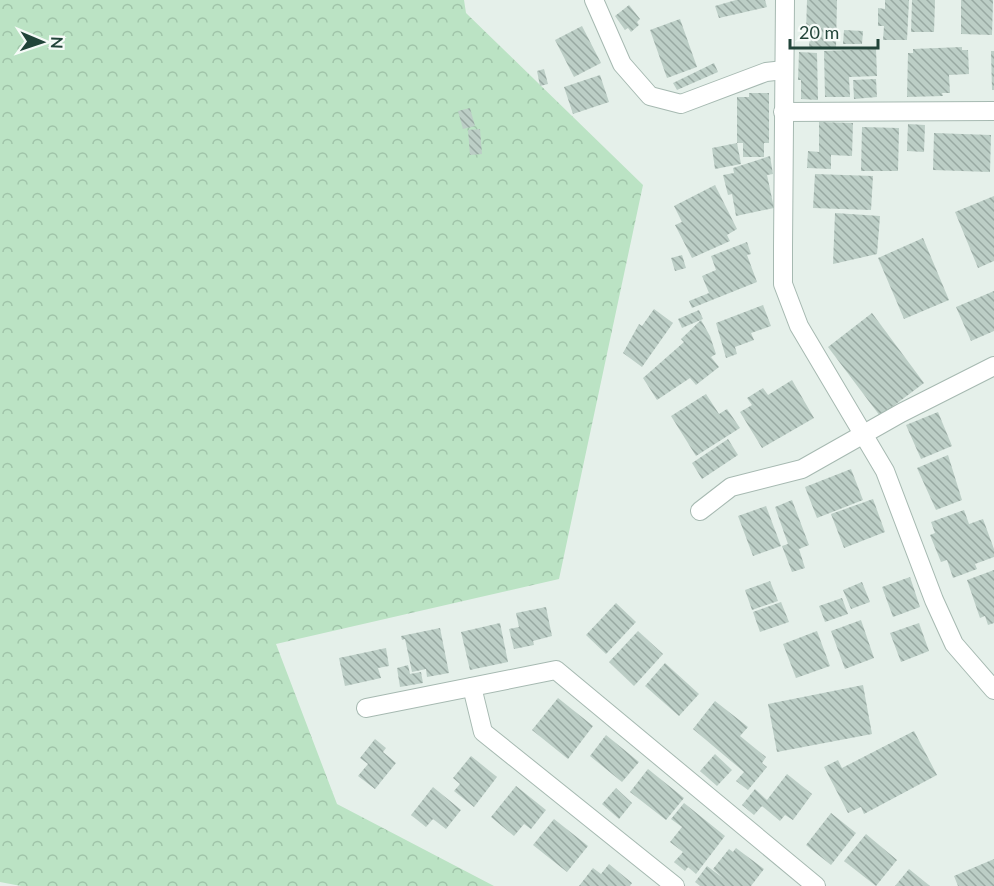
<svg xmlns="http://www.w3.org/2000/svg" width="994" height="886" font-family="Lato,sans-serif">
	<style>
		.forest { fill: url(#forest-crowns) }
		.building { fill: url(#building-back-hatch) }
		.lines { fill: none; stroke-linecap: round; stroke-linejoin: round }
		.street-casing { stroke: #a6b9b1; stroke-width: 20 }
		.street { stroke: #fff; stroke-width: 18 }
	</style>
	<defs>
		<pattern id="forest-crowns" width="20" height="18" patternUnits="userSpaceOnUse" patternTransform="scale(1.5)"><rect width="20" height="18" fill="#bbe3c4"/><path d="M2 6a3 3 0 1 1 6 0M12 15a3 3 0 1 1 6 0" fill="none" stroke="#a0c4a9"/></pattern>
		<pattern id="building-back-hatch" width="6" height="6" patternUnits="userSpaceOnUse" patternTransform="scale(1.5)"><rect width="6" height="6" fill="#bccec6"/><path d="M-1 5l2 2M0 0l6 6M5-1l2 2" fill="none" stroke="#98a9a2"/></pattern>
	</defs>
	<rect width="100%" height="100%" fill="#e5f0ea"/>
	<path class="forest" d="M0,0H464L466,13L643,185L559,579L276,644L337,804L494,886H21L0,882Z"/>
	<g class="building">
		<path d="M736,0H765L767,7L719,18L715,6Z"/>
		<path d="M807,0H837L836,48L809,47L810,33H806Z"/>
		<path d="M885,0H909L907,40H883L884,26H878V8L885,9Z"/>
		<path d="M912,0H935L934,32H911Z"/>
		<path d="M961,0H993L992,35L961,34Z"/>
		<path d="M629,5L640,19L637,22L639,25L631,32L628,28L625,30L615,16Z"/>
		<path d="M680,19L697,67L667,78L650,30Z"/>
		<path d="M582,26L601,63L574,77L555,40Z"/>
		<path d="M844,30L863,31L862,44H843Z"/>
		<path d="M962,47V50H968L969,74L949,75L950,93H942L943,96L907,97L908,53H913V49Z"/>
		<path d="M876,49L877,76L849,77L850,97H825L824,51Z"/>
		<path d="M991,51H994V90H992Z"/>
		<path d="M799,52L817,53L818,100L801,99V80H798Z"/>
		<path d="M714,63L718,72L677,90L673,83Z"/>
		<path d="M544,69L548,84L540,86L537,71Z"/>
		<path d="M600,75L609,102L573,114L564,87Z"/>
		<path d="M876,79L877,97L854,99L853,80Z"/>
		<path d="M749,93H769V143H764V157H743V143H737V97H749Z"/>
		<path d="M470,108L475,126L463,129L458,111Z"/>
		<path d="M819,122L853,123L852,156L831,155V169L807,168L808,151L819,152Z"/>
		<path d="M908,124L925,125L924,152L907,151Z"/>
		<path d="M862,127L899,128L898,171H861Z"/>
		<path d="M480,129L482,154L470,155L468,130Z"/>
		<path d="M934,133L991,135L990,172L933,170Z"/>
		<path d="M737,143L741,164L715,169L712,148Z"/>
		<path d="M770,156L773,174L767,175L774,208L736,216L732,194L728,195L723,175L734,173L733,168Z"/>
		<path d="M815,174L873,176L871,210L813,208Z"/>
		<path d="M715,185L737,229L727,235L730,241L692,258L675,225L682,222L674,206Z"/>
		<path d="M994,196V261L978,268L955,212Z"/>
		<path d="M835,213L880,216L877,254L833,264Z"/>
		<path d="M923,238L949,300L904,319L878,258Z"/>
		<path d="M747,242L751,254L747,255L757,282L692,308L689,301L709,293L702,276L716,270L711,256Z"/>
		<path d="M682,255L686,268L675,271L671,258Z"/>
		<path d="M994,291V331L971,341L956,307Z"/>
		<path d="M763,305L771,326L751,333L754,340L735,347L737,354L726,358L716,323Z"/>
		<path d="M654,309L673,323L642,367L623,353L639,324L642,326Z"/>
		<path d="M699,310L703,319L682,328L678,319Z"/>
		<path d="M872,313L924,383L880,416L828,347Z"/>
		<path d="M701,320L710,336L716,354L711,357L719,367L696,385L690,378L657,400L643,378L684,342L681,339Z"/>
		<path d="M792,380L814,418L762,448L740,412L752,405L747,398L763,388L768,395Z"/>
		<path d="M706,394L719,414L727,409L740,428L696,456L671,416Z"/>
		<path d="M938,412L952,446L921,459L906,425Z"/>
		<path d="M728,439L738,455L702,479L692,463Z"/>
		<path d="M948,455L962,500L936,510L917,468Z"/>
		<path d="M851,469L863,500L817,518L805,487Z"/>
		<path d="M873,499L885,532L844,548L831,514Z"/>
		<path d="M792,500L809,545L799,549L805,568L792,572L782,546L788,544L775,507Z"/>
		<path d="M766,506L781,546L753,556L738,516Z"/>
		<path d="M964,510L969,524L983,519L994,549V557L975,564L977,569L953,578L947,560L941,562L930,535L935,533L931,522Z"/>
		<path d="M994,570V623L988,625L985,616L980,618L967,580Z"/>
		<path d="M910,577L920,607L893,617L882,587Z"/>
		<path d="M770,581L778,601L752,610L745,590Z"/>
		<path d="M862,582L870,602L851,609L843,590Z"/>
		<path d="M842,598L848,614L825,622L819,606Z"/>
		<path d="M781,602L789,622L760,632L753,612Z"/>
		<path d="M616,603L636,622L606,654L586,635Z"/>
		<path d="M546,607L552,636L533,641L534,645L514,649L509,629L519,627L516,613Z"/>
		<path d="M861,620L874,658L845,669L831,631Z"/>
		<path d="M500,623L508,662L470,670L461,632Z"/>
		<path d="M919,623L929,651L901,662L890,633Z"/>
		<path d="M440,628L449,673L427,677L426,669L412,672L405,639L402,640L401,636Z"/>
		<path d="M638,631L663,654L634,686L609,662Z"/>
		<path d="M817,631L830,666L796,678L783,644Z"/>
		<path d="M386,648L389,666L378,668L381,678L345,686L339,658Z"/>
		<path d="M665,663L699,694L679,716L645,686Z"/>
		<path d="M408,665L410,674L421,672L423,683L400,687L397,668Z"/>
		<path d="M863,685L872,734L777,752L768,704Z"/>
		<path d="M558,698L593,726L568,759L532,730Z"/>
		<path d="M715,701L748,727L740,736L766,757L762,763L767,767L748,790L736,781L744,772L693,729Z"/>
		<path d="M914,731L937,775L864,814L861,807L848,813L824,767L838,760L842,768Z"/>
		<path d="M606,735L639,762L622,782L590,756Z"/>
		<path d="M375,739L386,748L383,752L396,763L375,789L358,776L368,764L360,758Z"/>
		<path d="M715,754L732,770L717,786L700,771Z"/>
		<path d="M471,756L497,777L474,807L454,791L460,784L453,778Z"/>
		<path d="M648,769L684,798L666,820L630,792Z"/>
		<path d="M787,774L812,794L793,820L785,815L780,821L762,806L754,815L742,805L755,789L767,800Z"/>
		<path d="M516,786L546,810L531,829L524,824L514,836L491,817Z"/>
		<path d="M433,787L461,810L446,829L433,819L426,827L411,815Z"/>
		<path d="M616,788L632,803L619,819L602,804Z"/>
		<path d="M684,803L725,836L696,874L688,867L685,871L674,862L683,852L670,842L682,827L671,819Z"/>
		<path d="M831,813L856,833L831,865L806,845Z"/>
		<path d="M554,819L588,846L567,872L533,845Z"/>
		<path d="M866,834L897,860L876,886L844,861Z"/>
		<path d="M736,848L764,869L751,886H700L695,882L707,866L723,878L713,869L729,849L733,852Z"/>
		<path d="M994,859V886H958L954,876Z"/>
		<path d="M609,864L632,883L630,886H579L593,868L601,874Z"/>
		<path d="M909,869L930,886H895Z"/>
	</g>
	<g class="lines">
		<g class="street-casing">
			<g id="street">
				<path d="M594,0L622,64L650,96L681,104L766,72L784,70"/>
				<path d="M785,0L783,247V284L799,326L885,471L934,600L954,644L994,690"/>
				<path d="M783,112L994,111"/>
				<path d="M700,511L731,487L802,469L901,413L994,366"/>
				<path d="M472,687L483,732L675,886"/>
				<path d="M366,708L556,670L816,886"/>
			</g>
		</g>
		<use href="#street" class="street"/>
	</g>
	<g transform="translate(42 42) rotate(92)" stroke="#f6fbf8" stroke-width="4.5" paint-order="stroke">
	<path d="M0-4.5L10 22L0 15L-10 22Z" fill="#214439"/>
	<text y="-9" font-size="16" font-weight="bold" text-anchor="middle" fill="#214439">N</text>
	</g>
	<path d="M790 39v9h88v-9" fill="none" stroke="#214439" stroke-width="3"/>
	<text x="799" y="39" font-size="18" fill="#214439" stroke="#f6fbf8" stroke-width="4.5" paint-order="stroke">20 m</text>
</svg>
